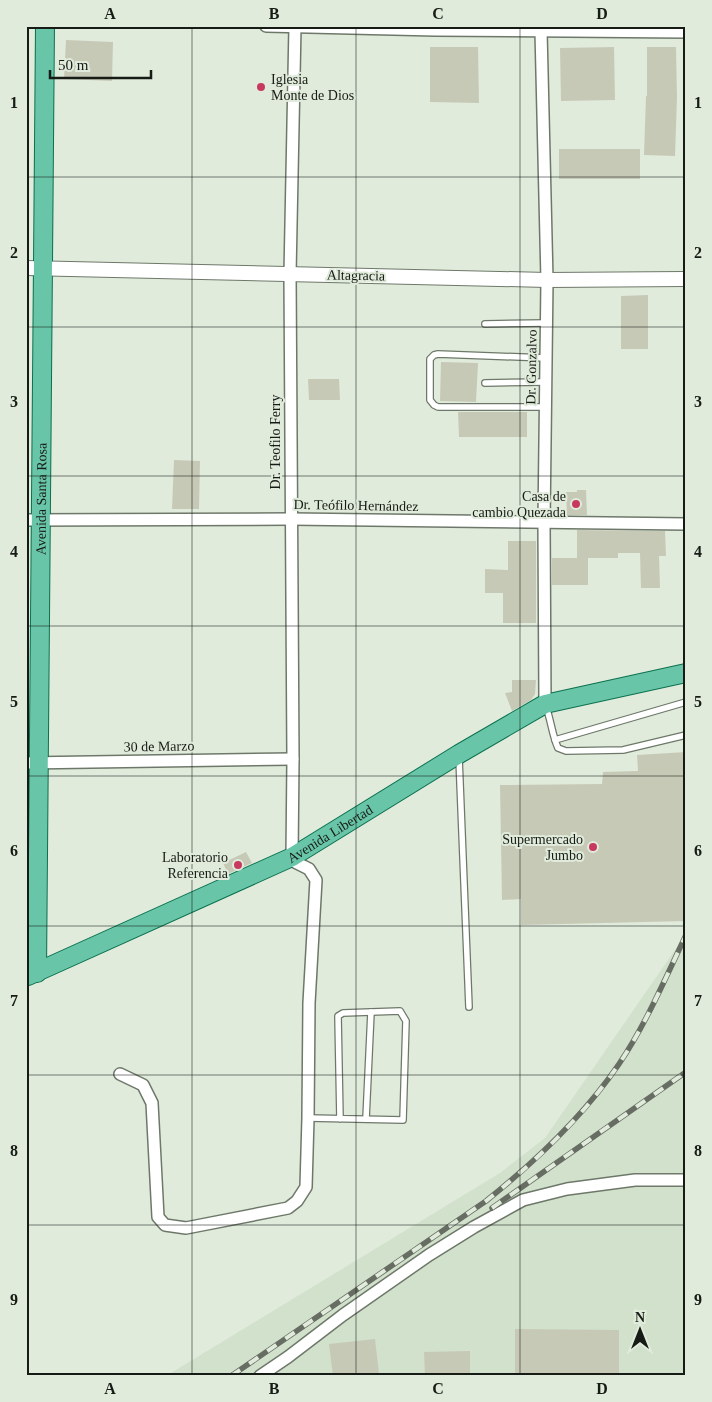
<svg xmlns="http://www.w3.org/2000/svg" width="712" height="1402" font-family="'Times New Roman',serif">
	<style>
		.built { fill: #d1e1cb }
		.building { fill: #c7c9b7 }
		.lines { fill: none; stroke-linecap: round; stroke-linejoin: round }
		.service-casing { stroke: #6e786a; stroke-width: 8 }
		.minor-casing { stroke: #6e786a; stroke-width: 14 }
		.tertiary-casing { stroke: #6e786a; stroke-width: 16 }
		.primary-casing { stroke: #0b714f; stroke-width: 20 }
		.service { stroke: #fff; stroke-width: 5.5 }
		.minor { stroke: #fff; stroke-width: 11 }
		.tertiary { stroke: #fff; stroke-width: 14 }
		.primary { stroke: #69c5a8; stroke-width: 18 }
		.rail-casing { stroke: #676d63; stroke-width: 5.5 }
		.rail { stroke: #e0ebdb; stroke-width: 4; stroke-dasharray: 11; stroke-linecap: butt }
		.grid { fill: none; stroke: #171b15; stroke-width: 1; stroke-opacity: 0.55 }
		.poi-dot { fill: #c83960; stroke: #e0ebdb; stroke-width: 2 }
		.labels { text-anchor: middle; stroke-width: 4; stroke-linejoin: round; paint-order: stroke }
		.poi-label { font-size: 14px; fill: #171b15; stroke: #e0ebdb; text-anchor: end }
		.street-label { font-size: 14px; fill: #171b15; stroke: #e0ebdb }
		.neatline { fill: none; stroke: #171b15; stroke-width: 2 }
		.grid-label { font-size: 16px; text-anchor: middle; font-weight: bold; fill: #171b15 }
	</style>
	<rect width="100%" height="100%" fill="#e0ebdb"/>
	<path class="built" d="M686,934V1376H166L500,1173L545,1138Z"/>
	<g class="building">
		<path d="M66,40L113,42L112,81L64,79Z"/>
		<path d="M430,47H478L479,103L430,102Z"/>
		<path d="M614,47L615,100L561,101L560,48Z"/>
		<path d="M647,47H676L677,97L675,156L644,155L646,96H647Z"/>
		<rect x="559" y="149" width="81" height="30"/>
		<path d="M648,295V349H621V296Z"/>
		<path d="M441,362L478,363L476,402L440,401Z"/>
		<path d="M308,379H339L340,400H309Z"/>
		<path d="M458,412H527V437H459Z"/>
		<path d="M174,460L200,461L199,509H172Z"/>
		<path d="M577,490H586L587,515H567L566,492H577Z"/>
		<path d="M577,530L665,531L666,556H659L660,588H641L640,553H618V558H588V585H552V558H577Z"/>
		<path d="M508,541H536V623H503V593H485V569L508,570Z"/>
		<path d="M512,680H536L535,694L531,700L512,711L505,693L512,692Z"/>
		<path d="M686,752V921L521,925V899L502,900L500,785L602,784L603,772L638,771L637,755Z"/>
		<path d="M246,852L252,863L228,874L223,863Z"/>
		<path d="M515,1329L619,1330V1376H515Z"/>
		<path d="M375,1339L379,1374L333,1376L329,1344Z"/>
		<path d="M470,1351V1376H425L424,1352Z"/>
	</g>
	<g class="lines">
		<g class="service-casing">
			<g id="service">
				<path d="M485,324L546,323"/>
				<path d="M485,383L546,382"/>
				<path d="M545,407H438L434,405L430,400V359L434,355L438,354L546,358"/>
				<path d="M546,707C551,720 552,735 558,748L566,751L623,750L686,735"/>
				<path d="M555,740L686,702"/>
				<path d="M459,758L469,1007"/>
				<path d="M308,1118L403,1120L406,1021L400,1011L343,1013L338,1016L340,1119"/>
				<path d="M366,1119L371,1012"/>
			</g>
		</g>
		<g class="minor-casing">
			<g id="minor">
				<path d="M266,26L435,30L686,32"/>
				<path d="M541,31L547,280L544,523L545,704"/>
				<path d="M26,520L291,519L686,524"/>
				<path d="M26,763L293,759"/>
				<path d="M120,1074L143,1085L152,1103L158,1217L165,1225L186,1228L288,1208L297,1201L306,1187L308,1118L309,1003L316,880L309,869L293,861L292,857L293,759L290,274L295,26"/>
				<path d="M260,1376L288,1357L343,1315L429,1255L474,1227L523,1200L567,1189L635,1180H686"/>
			</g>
		</g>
		<g class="tertiary-casing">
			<path id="tertiary" d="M26,268L547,280L686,279"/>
		</g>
		<g class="primary-casing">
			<g id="primary">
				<path id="s1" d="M37,973L45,26"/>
				<path id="s2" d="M28,976L292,857L459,754L545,704L686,673"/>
			</g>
		</g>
		<use href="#service" class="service"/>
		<use href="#minor" class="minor"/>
		<use href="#tertiary" class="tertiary"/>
		<use href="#primary" class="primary"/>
		<g class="rail-casing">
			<g id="rail">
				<path d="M492,1208L686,1072"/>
				<path d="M231,1376L486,1201C536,1161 583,1117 619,1064C646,1024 665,979 686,935"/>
			</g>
		</g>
		<use href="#rail" class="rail"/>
	</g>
	<path class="grid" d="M192,26V1376M356,26V1376M520,26V1376M26,177H686M26,327H686M26,476H686M26,626H686M26,776H686M26,926H686M26,1075H686M26,1225H686"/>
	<g class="poi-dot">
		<circle cx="261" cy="87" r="5"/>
		<circle cx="576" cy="504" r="5"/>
		<circle cx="593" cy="847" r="5"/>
		<circle cx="238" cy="865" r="5"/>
	</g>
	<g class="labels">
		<g class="poi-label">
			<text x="271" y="84" text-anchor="start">Iglesia<tspan x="271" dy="16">Monte de Dios</tspan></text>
			<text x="566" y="501">Casa de<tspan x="566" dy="16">cambio Quezada</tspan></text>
			<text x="583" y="844">Supermercado<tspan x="583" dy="16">Jumbo</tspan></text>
			<text x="228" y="862">Laboratorio<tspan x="228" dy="16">Referencia</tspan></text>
		</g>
		<g class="street-label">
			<text transform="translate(356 275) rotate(1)" y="5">Altagracia</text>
			<text transform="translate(531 367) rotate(-89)" y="5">Dr. Gonzalvo</text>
			<text transform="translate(275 442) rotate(-90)" y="5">Dr. Teofilo Ferry</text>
			<text dy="5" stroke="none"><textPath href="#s1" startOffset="474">Avenida Santa Rosa</textPath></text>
			<text transform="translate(356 505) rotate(1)" y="5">Dr. Teófilo Hernández</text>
			<text transform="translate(159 746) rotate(-1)" y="5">30 de Marzo</text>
			<text dy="5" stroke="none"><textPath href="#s2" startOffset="334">Avenida Libertad</textPath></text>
		</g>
	</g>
	<rect width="712" height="1402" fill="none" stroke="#e0ebdb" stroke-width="55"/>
	<g transform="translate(640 1330)" stroke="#e0ebdb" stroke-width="4" paint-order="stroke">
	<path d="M0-4L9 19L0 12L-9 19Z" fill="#171b15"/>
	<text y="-8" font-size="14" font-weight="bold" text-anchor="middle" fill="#171b15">N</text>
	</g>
	<path d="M50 70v8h101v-8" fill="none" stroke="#171b15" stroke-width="2.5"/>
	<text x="58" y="70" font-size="15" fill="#171b15" stroke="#e0ebdb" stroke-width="4" paint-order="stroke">50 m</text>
	<rect x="28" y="28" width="656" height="1346" class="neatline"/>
	<g class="grid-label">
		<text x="110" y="19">A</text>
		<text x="274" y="19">B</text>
		<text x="438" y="19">C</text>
		<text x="602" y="19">D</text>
		<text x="14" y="108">1</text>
		<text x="698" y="108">1</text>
		<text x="14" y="258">2</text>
		<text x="698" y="258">2</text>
		<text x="14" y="407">3</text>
		<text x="698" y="407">3</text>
		<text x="14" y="557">4</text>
		<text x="698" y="557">4</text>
		<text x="14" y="707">5</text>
		<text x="698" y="707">5</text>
		<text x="14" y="856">6</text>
		<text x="698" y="856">6</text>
		<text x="14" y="1006">7</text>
		<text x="698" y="1006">7</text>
		<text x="14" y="1156">8</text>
		<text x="698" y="1156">8</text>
		<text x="14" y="1305">9</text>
		<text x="698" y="1305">9</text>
		<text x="110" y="1394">A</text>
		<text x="274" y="1394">B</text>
		<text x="438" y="1394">C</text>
		<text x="602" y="1394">D</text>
	</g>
</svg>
